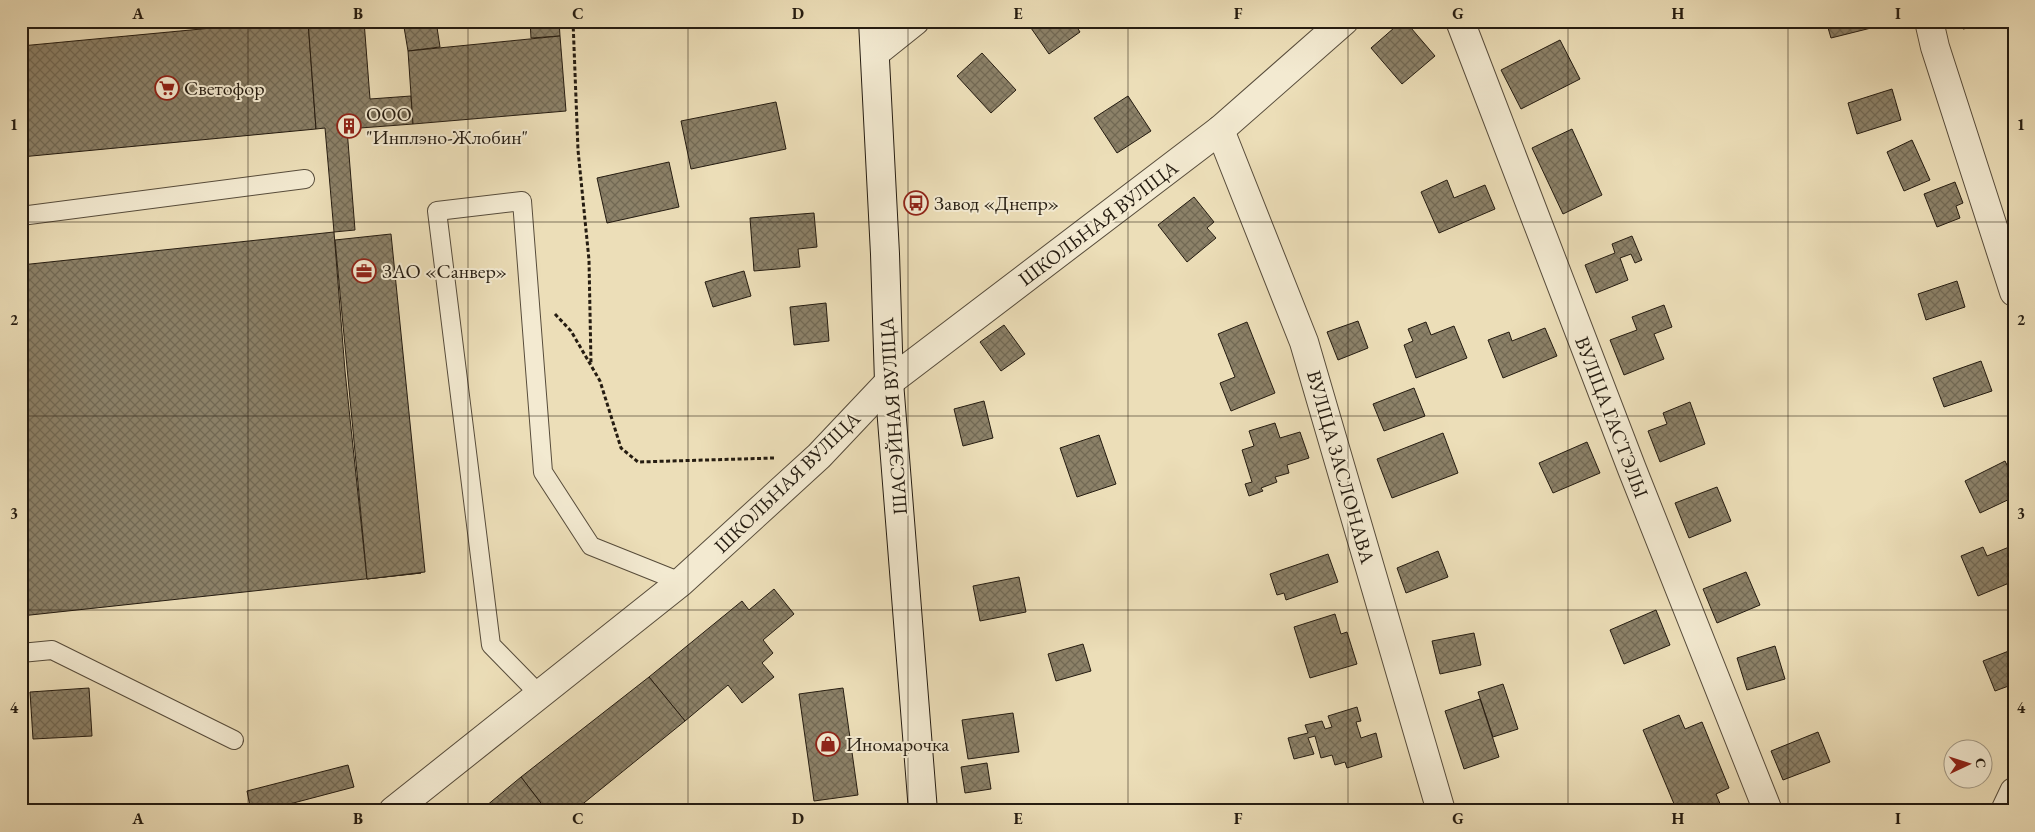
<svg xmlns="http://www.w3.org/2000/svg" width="2035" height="832" font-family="'EB Garamond',serif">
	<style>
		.building { fill: url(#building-cross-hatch); stroke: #251c11 }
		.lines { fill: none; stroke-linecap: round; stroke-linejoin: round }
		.service-casing { stroke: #574c3b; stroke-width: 20 }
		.minor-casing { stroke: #574c3b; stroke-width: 30 }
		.tertiary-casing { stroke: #574c3b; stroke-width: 30 }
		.secondary-casing { stroke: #251c11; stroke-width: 30 }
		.path { stroke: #251c11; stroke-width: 3; stroke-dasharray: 4 2.5; stroke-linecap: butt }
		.service { stroke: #f3ead1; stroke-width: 18 }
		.minor { stroke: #f3ead1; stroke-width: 28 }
		.tertiary { stroke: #f3ead1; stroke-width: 28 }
		.secondary { stroke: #f3ead1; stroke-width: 28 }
		.grid { fill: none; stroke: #251c11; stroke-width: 1; stroke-opacity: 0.55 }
		.labels { text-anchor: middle; stroke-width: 4; stroke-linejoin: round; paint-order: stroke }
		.poi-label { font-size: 20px; fill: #251c11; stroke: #f3ead1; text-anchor: start }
		.street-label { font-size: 20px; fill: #251c11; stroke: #f3ead1 }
		.neatline { fill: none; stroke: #251c11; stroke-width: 2 }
		.grid-label { font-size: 16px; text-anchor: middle; font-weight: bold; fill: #251c11 }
	</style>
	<defs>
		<pattern id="building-cross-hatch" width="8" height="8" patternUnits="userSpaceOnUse" patternTransform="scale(1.25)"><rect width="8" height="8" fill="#8c8168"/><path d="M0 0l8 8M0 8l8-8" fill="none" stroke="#726954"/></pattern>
	</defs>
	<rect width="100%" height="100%" fill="#ecdeb8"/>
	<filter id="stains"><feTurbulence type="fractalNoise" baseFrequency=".004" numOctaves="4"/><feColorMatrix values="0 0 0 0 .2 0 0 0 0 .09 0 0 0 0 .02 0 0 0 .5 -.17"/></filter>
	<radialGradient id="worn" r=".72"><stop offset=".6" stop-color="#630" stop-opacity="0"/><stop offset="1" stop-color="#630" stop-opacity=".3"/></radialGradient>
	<g class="building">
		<path d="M286,21H308L316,129L21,157V46Z"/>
		<path d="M308,21H364L370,99L411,96L413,124L347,129L355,230L334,232L325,128L316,129Z"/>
		<path d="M403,21H436L440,47L408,51Z"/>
		<path d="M530,21H559L560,36L531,38Z"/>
		<path d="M1036,21H1073L1080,32L1049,54L1031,28L1037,23Z"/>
		<path d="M1402,21H1405L1435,56L1402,84L1371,48Z"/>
		<path d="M1826,21H1890L1891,23L1831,38Z"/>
		<path d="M1962,21H2005L1963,29Z"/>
		<path d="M560,36L566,111L413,124L408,51Z"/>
		<path d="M1560,40L1580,79L1521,109L1501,70Z"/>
		<path d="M982,53L1016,90L991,113L957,76Z"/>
		<path d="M1892,89L1901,120L1857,134L1848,103Z"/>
		<path d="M1128,96L1151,131L1117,153L1094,118Z"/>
		<path d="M776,102L786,149L691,169L681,121Z"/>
		<path d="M2014,103V122L2008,106Z"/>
		<path d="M1572,129L1602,195L1563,214L1532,148Z"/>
		<path d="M1912,140L1930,180L1904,191L1887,152Z"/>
		<path d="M669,162L679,207L607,223L597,178Z"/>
		<path d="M1447,180L1454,198L1485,185L1495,209L1439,233L1421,192Z"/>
		<path d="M1955,182L1963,203L1956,206L1960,218L1937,227L1924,194Z"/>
		<path d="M1194,197L1214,222L1207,228L1216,238L1187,262L1158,225Z"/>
		<path d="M814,213L817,247L798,249L800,267L754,271L750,218Z"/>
		<path d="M334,232L345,371L367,579L421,573L21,616V265Z"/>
		<path d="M391,234L425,572L367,579L335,240Z"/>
		<path d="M1632,236L1642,260L1635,263L1631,254L1620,258L1628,280L1596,293L1585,265L1615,253L1612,244Z"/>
		<path d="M744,271L751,296L713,307L705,282Z"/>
		<path d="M1957,281L1965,307L1926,320L1918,294Z"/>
		<path d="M826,303L829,341L794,345L790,307Z"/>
		<path d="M1664,305L1672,327L1654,334L1664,359L1624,375L1610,340L1637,330L1632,317Z"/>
		<path d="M1358,321L1368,348L1338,360L1327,332Z"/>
		<path d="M1247,322L1275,393L1231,411L1220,383L1235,377L1218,334Z"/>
		<path d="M1426,322L1431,335L1454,326L1467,358L1416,378L1404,345L1413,341L1408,329Z"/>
		<path d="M1004,325L1025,354L1001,371L980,342Z"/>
		<path d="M1545,328L1557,356L1503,378L1488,340L1509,332L1512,341Z"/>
		<path d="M1981,361L1992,391L1944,407L1933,378Z"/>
		<path d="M1414,388L1425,416L1384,431L1373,404Z"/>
		<path d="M984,401L993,438L963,446L954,409Z"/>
		<path d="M1690,402L1705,444L1660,462L1648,431L1667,424L1663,413Z"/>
		<path d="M1275,423L1280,438L1300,432L1309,458L1287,465L1289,473L1275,477L1277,482L1261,488L1263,491L1249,496L1245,484L1252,482L1242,450L1254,446L1249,431Z"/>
		<path d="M1443,433L1458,473L1392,498L1377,459Z"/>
		<path d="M1099,435L1116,484L1077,497L1060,448Z"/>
		<path d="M1587,442L1600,473L1553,493L1539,463Z"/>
		<path d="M2005,461L2014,479L2011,482L2014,487V497L1980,513L1965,481Z"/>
		<path d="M1717,487L1731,521L1689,538L1675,503Z"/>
		<path d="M2014,545V581L1978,596L1961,556L1983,547L1987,556Z"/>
		<path d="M1438,551L1448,577L1406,593L1397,568Z"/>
		<path d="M1328,554L1338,582L1286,600L1284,593L1277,595L1270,574Z"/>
		<path d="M1746,572L1760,605L1717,623L1703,589Z"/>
		<path d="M1019,577L1026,612L980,621L973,586Z"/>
		<path d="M774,589L794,614L763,640L773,653L762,663L774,677L742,703L728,685L685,721L649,677L742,601L749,610Z"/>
		<path d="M1656,610L1670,645L1624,664L1610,630Z"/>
		<path d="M1335,614L1341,634L1347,632L1357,664L1310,678L1294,627Z"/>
		<path d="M1474,633L1481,665L1440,674L1432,641Z"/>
		<path d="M1083,644L1091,671L1056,681L1048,654Z"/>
		<path d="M1775,646L1785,679L1747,690L1737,658Z"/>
		<path d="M2014,649V684L1995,691L1983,661Z"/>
		<path d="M649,677L685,721L574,811H547L521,777Z"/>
		<path d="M1503,684L1518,729L1493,737L1478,692Z"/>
		<path d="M89,688L92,736L33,739L30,692Z"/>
		<path d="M843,688L858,795L814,801L799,694Z"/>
		<path d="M1480,699L1499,757L1464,769L1445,711Z"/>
		<path d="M1357,707L1361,721L1356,722L1361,738L1376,733L1382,757L1347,768L1345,762L1335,765L1332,755L1321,758L1315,736L1308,738L1314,754L1294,759L1288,738L1308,733L1305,725L1322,721L1325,729L1332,727L1328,716Z"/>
		<path d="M1013,713L1019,752L968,759L962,720Z"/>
		<path d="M1679,715L1685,729L1702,722L1729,788L1716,794L1723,811H1677L1643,730Z"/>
		<path d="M1818,732L1830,762L1783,780L1771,751Z"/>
		<path d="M987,763L991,789L965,793L961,767Z"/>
		<path d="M348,765L354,787L263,811H251L247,791Z"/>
		<path d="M521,777L547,811H480Z"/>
	</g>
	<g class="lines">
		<g class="service-casing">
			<g id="service">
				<path d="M21,216L305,179"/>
				<path d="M21,653L52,650L234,740"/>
				<path d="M539,694L491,645L437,211L522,201L543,472L591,546L681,582"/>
			</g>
		</g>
		<g class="minor-casing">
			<g id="minor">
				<path d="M1460,21L1632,469L1768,811"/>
				<path d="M1929,21L1935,47L2014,292"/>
				<path d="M875,53L915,21"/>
				<path d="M1220,130L1304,342L1441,811"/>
				<path d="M889,382L1220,130L1344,21"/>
				<path d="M2005,811L2014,792"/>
			</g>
		</g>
		<g class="tertiary-casing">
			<path id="tertiary" d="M393,811L681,582L819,456L889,382"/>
		</g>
		<g class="secondary-casing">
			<path id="secondary" d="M873,21L885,254L889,382L923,811"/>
		</g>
		<g class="path">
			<path d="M573,21L578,150L589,260L591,364"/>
			<path d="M555,314L571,331L600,381L621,448L638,462L774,458"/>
		</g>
		<use href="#service" class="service"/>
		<use href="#minor" class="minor"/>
		<use href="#tertiary" class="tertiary"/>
		<use href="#secondary" class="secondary"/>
	</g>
	<path class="grid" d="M248,21V811M468,21V811M688,21V811M908,21V811M1128,21V811M1348,21V811M1568,21V811M1788,21V811M21,222H2014M21,416H2014M21,610H2014"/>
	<defs>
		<g id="supermarket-ring" transform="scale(1.25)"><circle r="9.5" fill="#f3ead1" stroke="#8f2418" stroke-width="1.5"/><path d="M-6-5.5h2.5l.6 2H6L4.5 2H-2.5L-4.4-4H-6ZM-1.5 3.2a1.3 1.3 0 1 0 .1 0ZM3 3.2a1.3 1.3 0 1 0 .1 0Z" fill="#8f2418"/></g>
		<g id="building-ring" transform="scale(1.25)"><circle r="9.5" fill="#f3ead1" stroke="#8f2418" stroke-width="1.5"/><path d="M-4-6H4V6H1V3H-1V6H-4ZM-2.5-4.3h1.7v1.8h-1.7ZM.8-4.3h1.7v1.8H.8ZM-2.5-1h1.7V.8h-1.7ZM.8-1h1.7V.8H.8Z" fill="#8f2418"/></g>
		<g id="bus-ring" transform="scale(1.25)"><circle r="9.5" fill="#f3ead1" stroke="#8f2418" stroke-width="1.5"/><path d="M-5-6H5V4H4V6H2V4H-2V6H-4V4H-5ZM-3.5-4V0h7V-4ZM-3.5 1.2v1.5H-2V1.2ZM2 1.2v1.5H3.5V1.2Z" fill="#8f2418"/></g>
		<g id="office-ring" transform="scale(1.25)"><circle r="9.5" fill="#f3ead1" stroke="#8f2418" stroke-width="1.5"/><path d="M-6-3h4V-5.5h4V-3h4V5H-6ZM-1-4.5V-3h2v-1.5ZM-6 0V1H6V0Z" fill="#8f2418"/></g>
		<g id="shop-ring" transform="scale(1.25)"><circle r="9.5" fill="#f3ead1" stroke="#8f2418" stroke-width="1.5"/><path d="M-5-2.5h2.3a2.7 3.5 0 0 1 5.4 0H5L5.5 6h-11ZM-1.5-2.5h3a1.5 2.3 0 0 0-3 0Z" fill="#8f2418"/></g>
	</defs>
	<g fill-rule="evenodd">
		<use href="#supermarket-ring" x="167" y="88"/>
		<use href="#building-ring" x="349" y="126"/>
		<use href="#bus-ring" x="916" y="203"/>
		<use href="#office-ring" x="364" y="271"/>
		<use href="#shop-ring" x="828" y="744"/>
	</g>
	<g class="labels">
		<g class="poi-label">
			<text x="184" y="95">Светофор</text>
			<text x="366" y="121">ООО<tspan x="366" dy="23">"Инплэно-Жлобин"</tspan></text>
			<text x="934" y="210">Завод «Днепр»</text>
			<text x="382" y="278">ЗАО «Санвер»</text>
			<text x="846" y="751">Иномарочка</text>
		</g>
		<g class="street-label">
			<text transform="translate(1098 223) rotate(-37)" y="7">ШКОЛЬНАЯ ВУЛІЦА</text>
			<text transform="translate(893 416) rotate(-94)" y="7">ШАСЭЙНАЯ ВУЛІЦА</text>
			<text transform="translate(1612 417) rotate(69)" y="7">ВУЛІЦА ГАСТЭЛЫ</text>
			<text transform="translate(1341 467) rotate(74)" y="7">ВУЛІЦА ЗАСЛОНАВА</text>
			<text transform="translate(787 482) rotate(-44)" y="7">ШКОЛЬНАЯ ВУЛІЦА</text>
		</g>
	</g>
	<rect width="2035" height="832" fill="none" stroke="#ecdeb8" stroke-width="55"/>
	<g transform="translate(1968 764) rotate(86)"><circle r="24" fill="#f3ead1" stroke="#a19884"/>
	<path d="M0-4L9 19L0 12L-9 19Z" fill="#8f2418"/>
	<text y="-8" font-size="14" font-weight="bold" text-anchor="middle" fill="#251c11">С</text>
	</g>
	<rect x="28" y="28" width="1980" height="776" class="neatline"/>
	<g class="grid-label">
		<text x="138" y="19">A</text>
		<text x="358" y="19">B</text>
		<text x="578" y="19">C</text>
		<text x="798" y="19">D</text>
		<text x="1018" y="19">E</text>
		<text x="1238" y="19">F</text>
		<text x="1458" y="19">G</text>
		<text x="1678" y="19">H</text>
		<text x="1898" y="19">I</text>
		<text x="14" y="130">1</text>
		<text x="2021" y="130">1</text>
		<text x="14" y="325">2</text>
		<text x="2021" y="325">2</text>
		<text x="14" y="519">3</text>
		<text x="2021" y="519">3</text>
		<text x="14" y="713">4</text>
		<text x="2021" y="713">4</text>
		<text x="138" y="824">A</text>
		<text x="358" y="824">B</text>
		<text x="578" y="824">C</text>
		<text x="798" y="824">D</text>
		<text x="1018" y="824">E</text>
		<text x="1238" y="824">F</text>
		<text x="1458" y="824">G</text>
		<text x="1678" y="824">H</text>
		<text x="1898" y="824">I</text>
	</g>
	<rect width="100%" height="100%" filter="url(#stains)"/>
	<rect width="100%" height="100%" fill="url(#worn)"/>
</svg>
